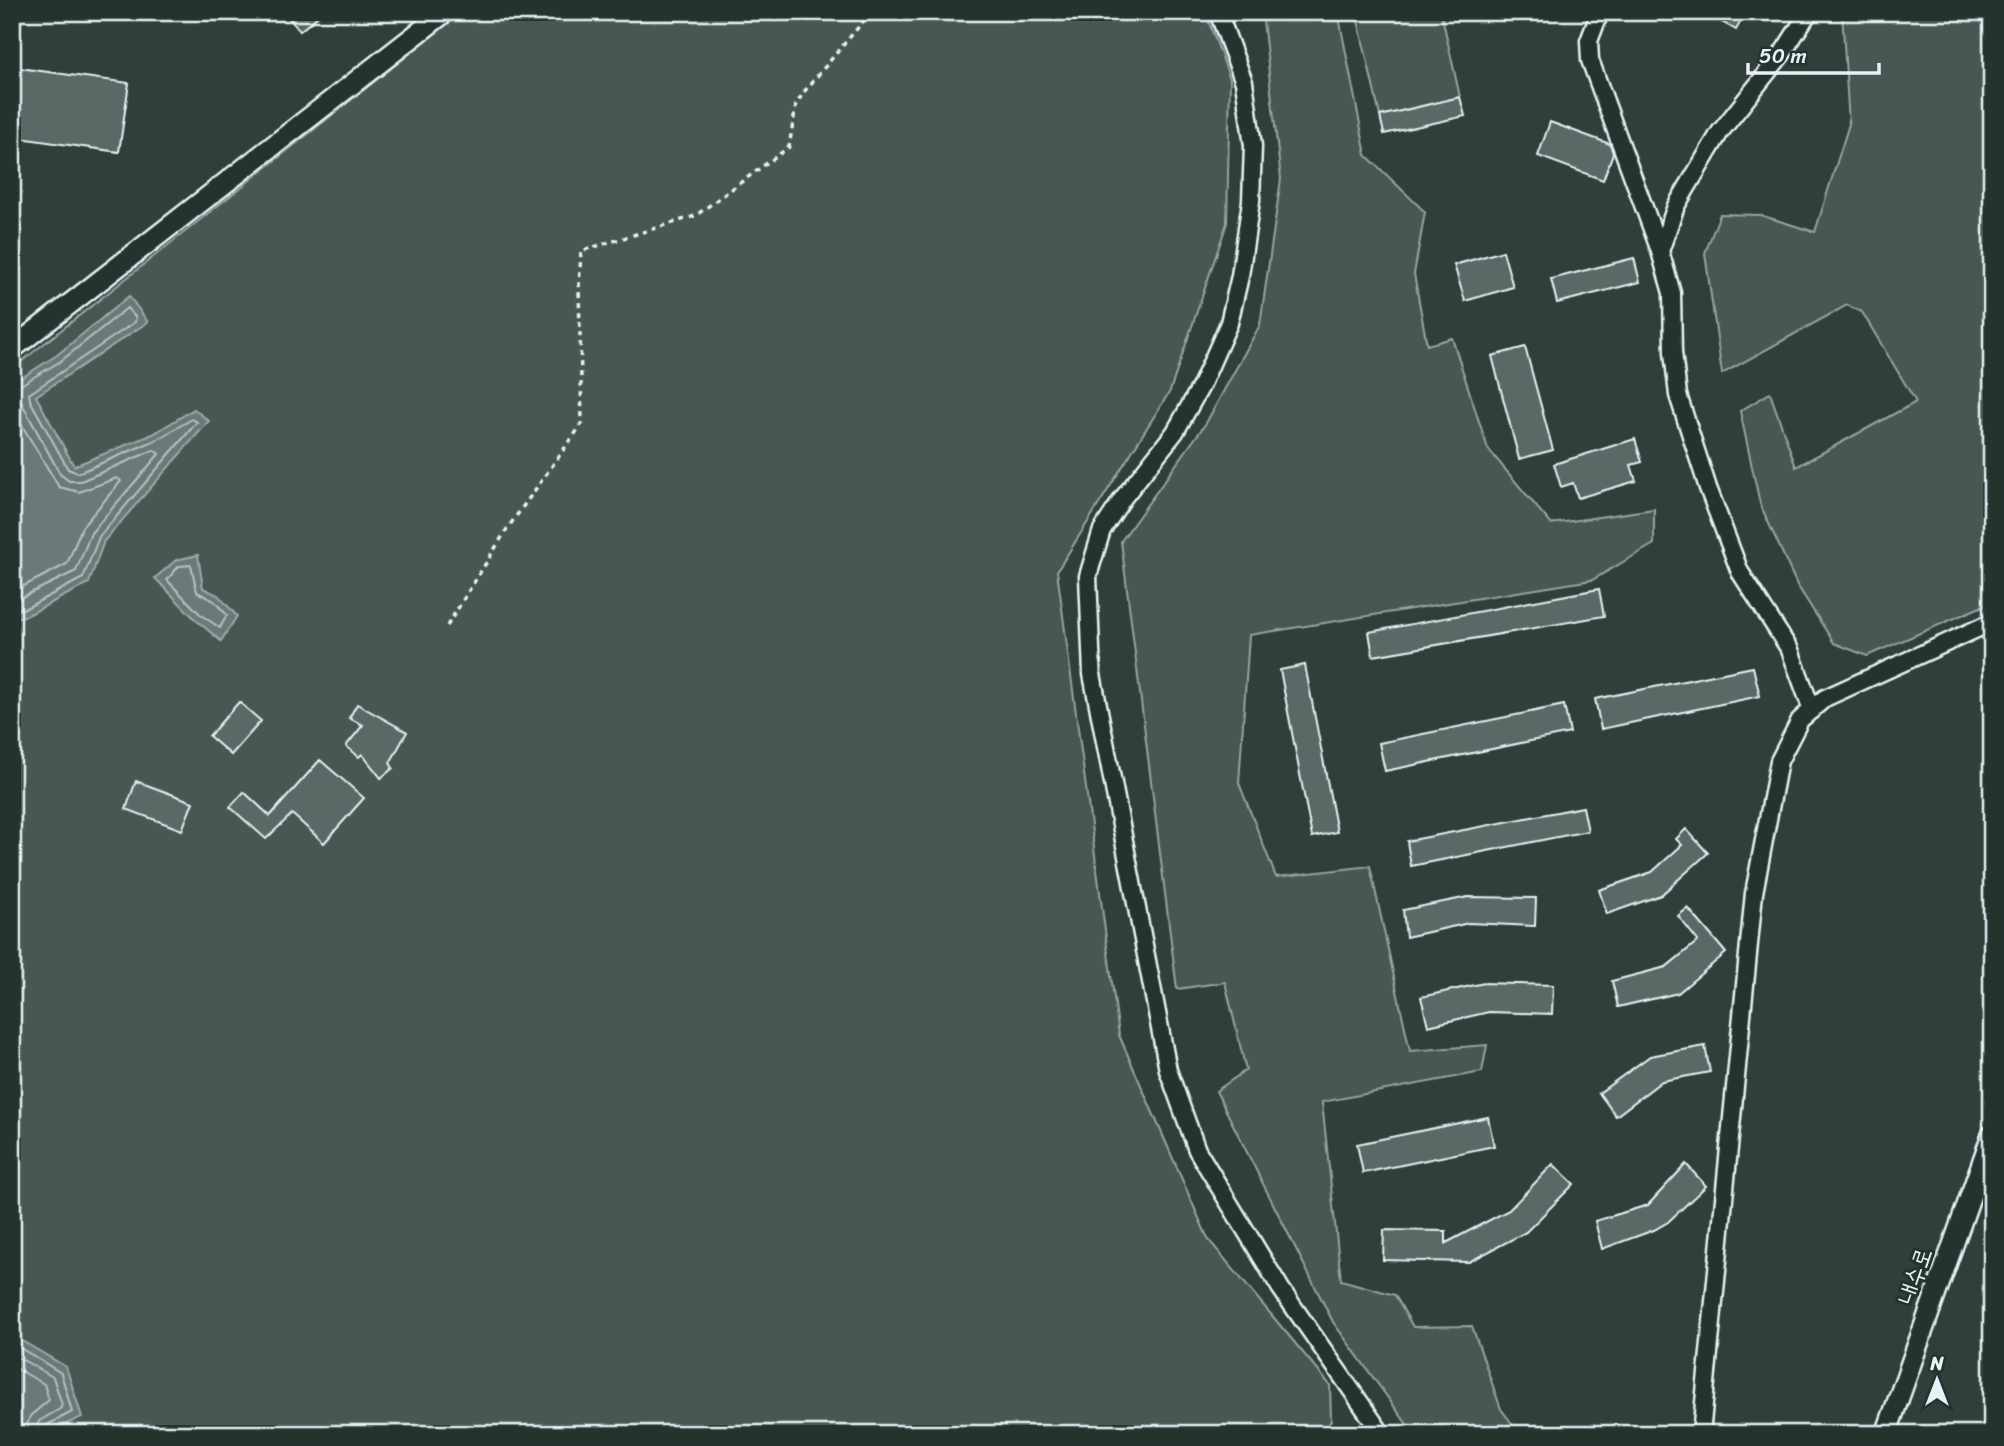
<svg xmlns="http://www.w3.org/2000/svg" width="2004" height="1446" font-family="Sriracha,'Poor Story',sans-serif">
	<style>
		.green { fill: #495651; stroke: #98a4a4; stroke-width: 2 }
		.water { fill: #6d7978; stroke: #9ea9ab; stroke-width: 2 }
		.lines { fill: none; stroke-linecap: round; stroke-linejoin: round }
		.shore { stroke: #b7c1c5; stroke-width: 2 }
		.building { fill: #5c6865; stroke: #e8f1f8; stroke-width: 2 }
		.minor-casing { stroke: #e8f1f8; stroke-width: 21 }
		.tertiary-casing { stroke: #e8f1f8; stroke-width: 24 }
		.path { stroke: #e8f1f8; stroke-width: 3.5; stroke-dasharray: 5 5; stroke-linecap: butt }
		.minor { stroke: #26332d; stroke-width: 16 }
		.tertiary { stroke: #26332d; stroke-width: 19 }
		.labels { text-anchor: middle; stroke-width: 6; stroke-linejoin: round; paint-order: stroke }
		.street-label { font-size: 24px; fill: #e8f1f8; stroke: #26332d }
	</style>
	<rect width="100%" height="100%" fill="#323e39"/>
	<filter id="ink" filterUnits="userSpaceOnUse"><feTurbulence type="fractalNoise" baseFrequency=".0143" numOctaves="2"/><feDisplacementMap in="SourceGraphic" scale="14" xChannelSelector="R" yChannelSelector="G"/><feConvolveMatrix kernelMatrix="1 2 1 2 8 2 1 2 1" color-interpolation-filters="sRGB"/></filter>
	<g filter="url(#ink)">
		<g class="green">
			<path d="M462,12H1205L1230,79L1227,223L1170,391L1057,571L1119,1035L1208,1239L1330,1385L1331,1420L1324,1434H12V369Z"/>
			<path d="M1262,12H1338L1366,155L1425,212L1414,274L1427,345L1452,338L1488,449L1551,524L1654,509V544L1592,580L1249,635L1239,783L1276,877L1370,866L1410,1051L1487,1045L1482,1072L1322,1102L1341,1280L1395,1295L1413,1327L1472,1326L1501,1409L1520,1434H1414L1333,1322L1216,1091L1246,1070L1225,982L1177,989L1121,541L1206,423L1260,325L1281,179Z"/>
			<path d="M1356,12H1441L1460,97L1380,116Z"/>
			<path d="M1842,12H1992V602L1867,656L1834,643L1797,585L1760,504L1740,411L1770,393L1796,467L1916,402L1862,312L1847,305L1722,374L1705,253L1720,214L1760,215L1815,232L1849,124Z"/>
		</g>
		<g class="water">
			<path d="M129,296L148,322L36,396L74,466L153,434L194,409L209,421L104,541L89,583L28,615L12,619V384L57,355Z"/>
			<path d="M198,555L203,588L218,595L237,616L221,641L196,620L155,578L176,560Z"/>
			<path d="M12,1335L66,1367L82,1417L44,1434H12Z"/>
		</g>
		<g class="lines">
			<g class="shore">
				<path d="M12,390L61,361L127,308L136,318L135,322L29,394L30,400L68,469L78,473L156,440L192,419L197,422L99,537L83,578L26,608L12,611"/>
				<path d="M12,399L20,400L60,474L69,481H81L154,450L159,454L91,533L76,571L12,602"/>
				<path d="M12,409L59,487L79,492L117,478L121,481L82,527L67,564L12,592"/>
				<path d="M191,565L197,592L214,601L227,615L220,628L201,615L167,580L179,566Z"/>
				<path d="M12,1343L61,1373L72,1412L47,1425L44,1434"/>
				<path d="M12,1354L53,1377L62,1405L60,1409L39,1421L35,1434"/>
				<path d="M12,1366L44,1384L49,1400L30,1416L24,1434"/>
			</g>
		</g>
		<g class="building">
			<path d="M284,12H323L300,31Z"/>
			<path d="M1704,12H1746L1736,30Z"/>
			<path d="M12,67L129,83L119,152L12,137Z"/>
			<path d="M1460,97L1465,116L1384,134L1380,116Z"/>
			<path d="M1550,122L1610,144L1613,153L1603,180L1538,156Z"/>
			<path d="M1503,251L1513,287L1465,301L1454,265Z"/>
			<path d="M1634,258L1640,282L1557,303L1551,279Z"/>
			<path d="M1525,347L1553,450L1519,459L1492,356Z"/>
			<path d="M1635,439L1642,462L1631,465L1636,481L1578,498L1573,483L1561,487L1554,464Z"/>
			<path d="M1599,589L1604,616L1373,656L1369,632Z"/>
			<path d="M1305,665L1337,832L1312,837L1280,670Z"/>
			<path d="M1753,667L1760,696L1601,729L1595,699Z"/>
			<path d="M239,702L261,721L231,755L209,736Z"/>
			<path d="M357,704L407,732L390,763L393,768L381,778L362,754L359,757L346,746L363,725L349,718Z"/>
			<path d="M1564,705L1570,733L1385,771L1379,743Z"/>
			<path d="M320,760L364,798L324,843L292,814L266,839L230,807L244,792L270,816Z"/>
			<path d="M136,781L193,802L182,830L126,809Z"/>
			<path d="M1583,807L1588,831L1411,866L1407,841Z"/>
			<path d="M1686,829L1708,853L1661,895L1607,914L1599,890L1652,872L1682,845L1676,839Z"/>
			<path d="M1468,897L1536,898L1535,926L1469,923L1406,937L1403,910Z"/>
			<path d="M1688,908L1726,953L1678,993L1618,1007L1612,981L1666,967L1698,941L1678,916Z"/>
			<path d="M1484,983L1553,985L1552,1014L1489,1012L1428,1026L1421,997Z"/>
			<path d="M1705,1046L1710,1072L1662,1081L1616,1116L1599,1093L1650,1056Z"/>
			<path d="M1488,1117L1494,1146L1363,1173L1357,1144Z"/>
			<path d="M1553,1164L1574,1184L1526,1232L1469,1262L1383,1260L1384,1230L1446,1231V1243L1509,1210Z"/>
			<path d="M1686,1164L1706,1186L1668,1222L1654,1230L1602,1249L1595,1221L1648,1205Z"/>
		</g>
		<g class="lines">
			<g class="minor-casing">
				<g id="minor">
					<path d="M1218,12L1244,82L1253,146L1251,201L1240,276L1229,323L1201,386L1175,432L1123,498L1102,530L1088,576L1092,674L1168,1070L1197,1150L1281,1289L1382,1434"/>
					<path d="M1600,12L1589,41L1590,60L1660,251"/>
					<path d="M1809,12L1782,54L1720,132L1676,206L1660,251L1672,293L1673,352L1678,395L1708,488L1740,572L1790,650L1812,710"/>
					<path d="M1701,1434L1754,893L1779,761L1800,720L1825,698L1992,622"/>
				</g>
			</g>
			<g class="tertiary-casing">
				<g id="tertiary">
					<path d="M12,349L445,12"/>
					<path d="M1886,1434L1992,1135"/>
				</g>
			</g>
			<path class="path" d="M447,626L507,529L582,424L579,288L581,251L695,216L789,147L796,105L803,93L871,12"/>
			<use href="#minor" class="minor"/>
			<use href="#tertiary" class="tertiary"/>
		</g>
	</g>
	<g class="labels">
		<g class="street-label">
			<text transform="translate(1915 1276) rotate(-71)" y="8">내수로</text>
		</g>
	</g>
	<rect width="2004" height="1446" fill="none" stroke="#26332d" stroke-width="42"/>
	<rect x="21" y="21" width="1962" height="1404" fill="none" stroke="#e8f1f8" stroke-width="2.5" filter="url(#ink)"/>
	<g transform="translate(1937 1380)" stroke="#26332d" stroke-width="5" paint-order="stroke">
	<path d="M0-5L12 26L0 18L-12 26Z" fill="#e8f1f8"/>
	<text y="-10" font-size="19" font-weight="bold" text-anchor="middle" fill="#e8f1f8">N</text>
	</g>
	<path d="M1748 63v10h131v-10" fill="none" stroke="#e8f1f8" stroke-width="3.5"/>
	<text x="1759" y="63" font-size="21" fill="#e8f1f8" stroke="#26332d" stroke-width="5" paint-order="stroke">50 m</text>
</svg>
